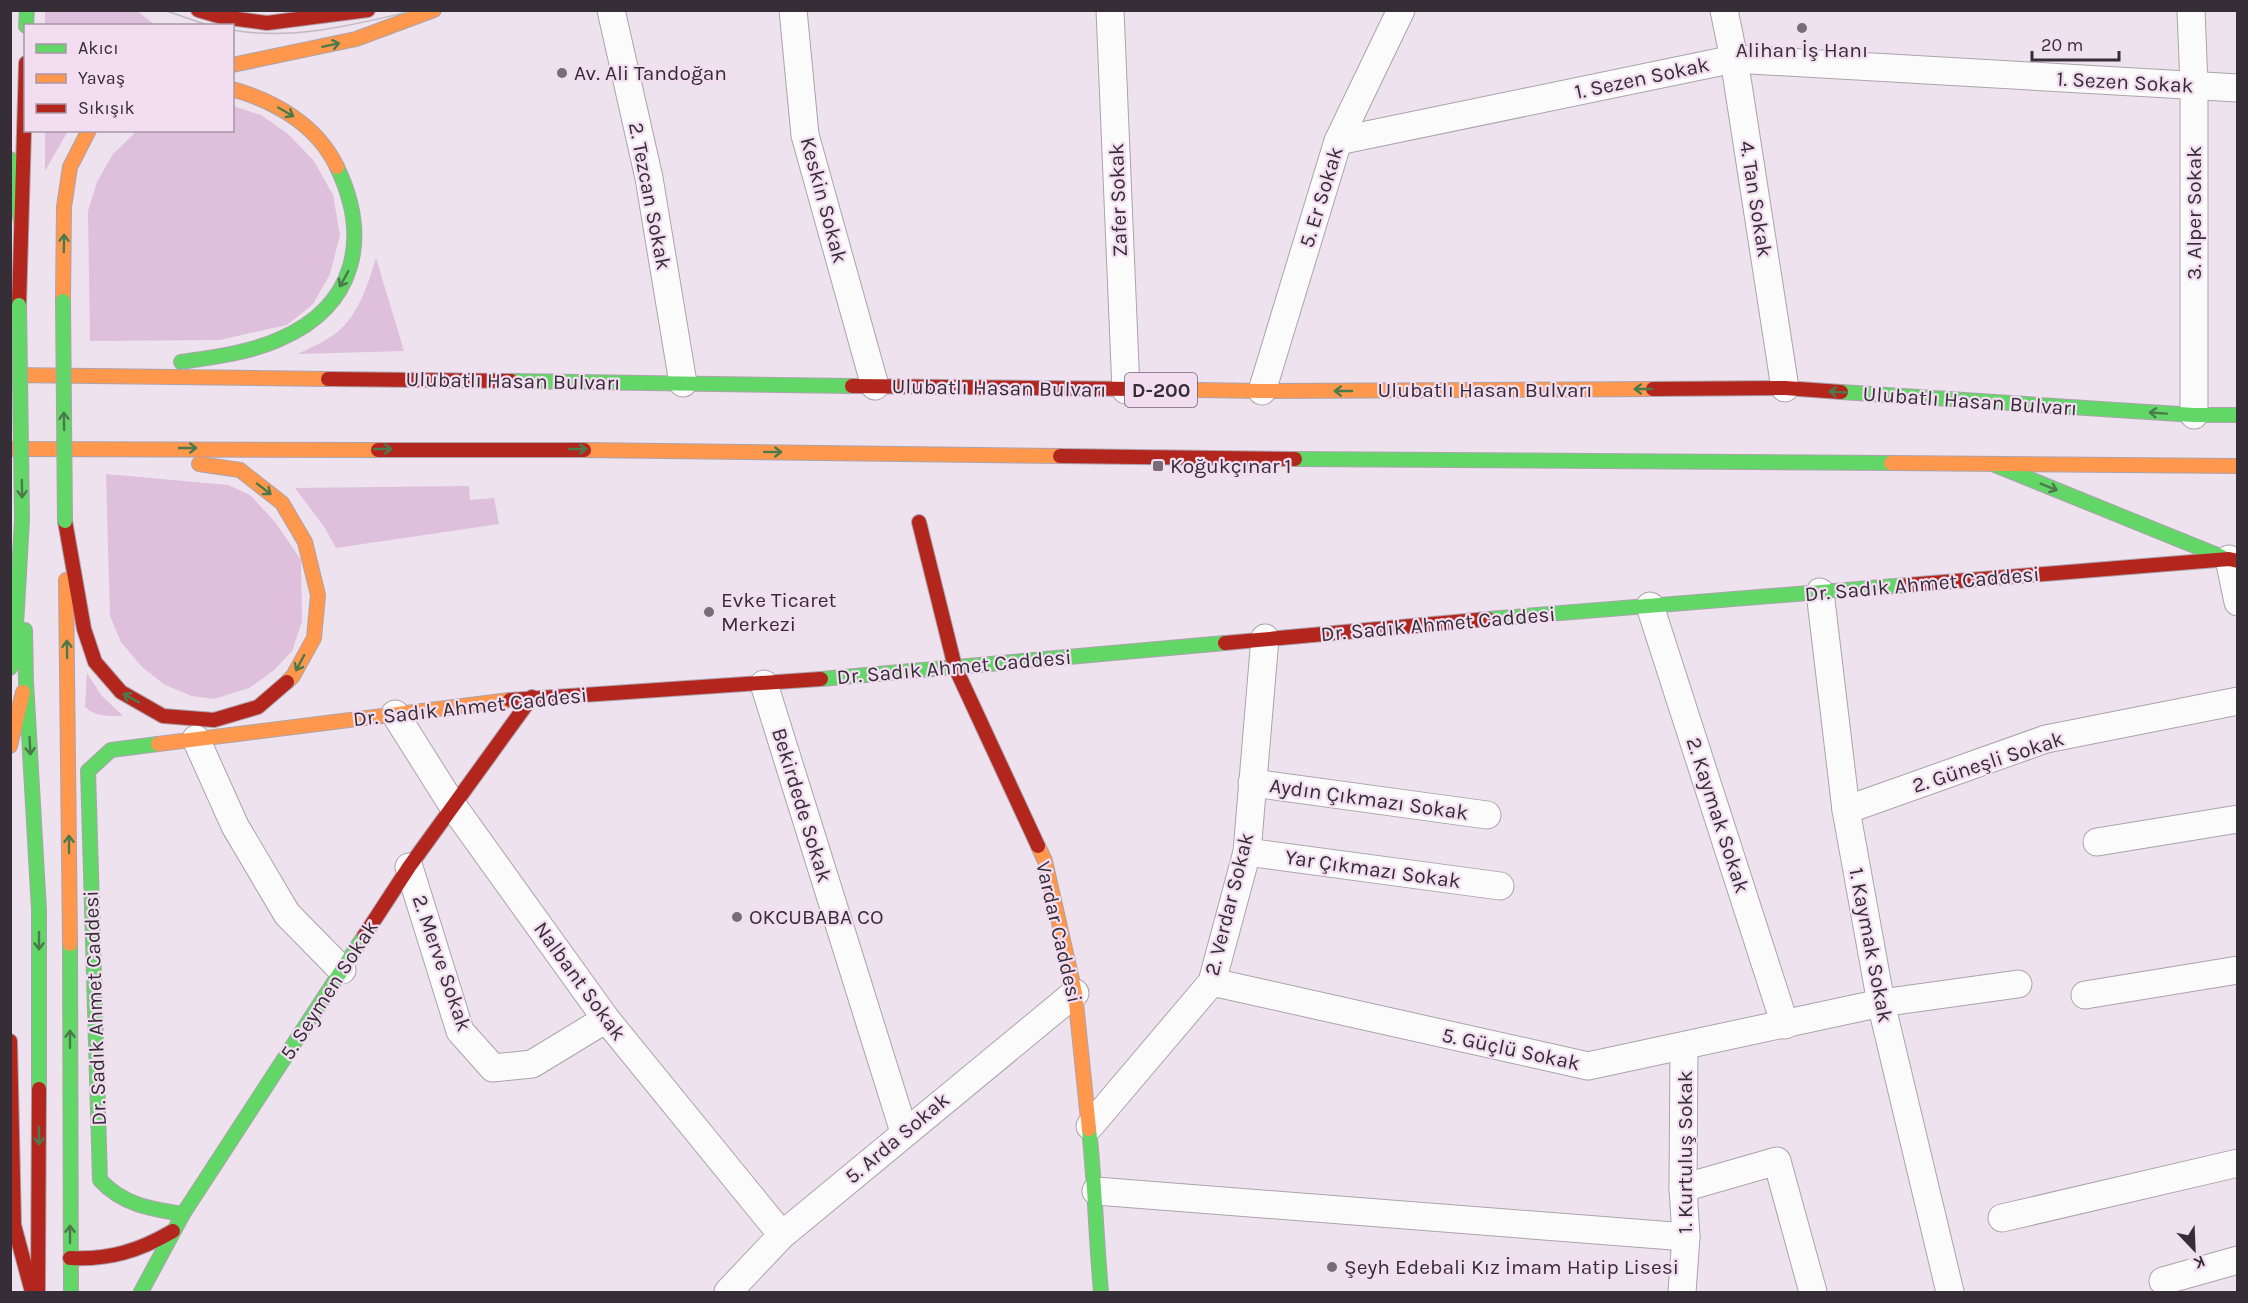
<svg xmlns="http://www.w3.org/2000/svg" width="2248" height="1303" font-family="Karla,sans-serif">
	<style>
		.green { fill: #debfdc }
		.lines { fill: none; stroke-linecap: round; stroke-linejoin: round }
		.street-casing { stroke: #aca3ac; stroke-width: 29 }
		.fast-casing { stroke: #aca3ac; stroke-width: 16 }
		.slow-casing { stroke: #aca3ac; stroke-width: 16 }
		.jam-casing { stroke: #aca3ac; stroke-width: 16 }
		.street { stroke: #fcfbfc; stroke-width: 27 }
		.fast { stroke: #63d668; stroke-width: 14 }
		.slow { stroke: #ff974d; stroke-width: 14 }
		.jam { stroke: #b3261e; stroke-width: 14 }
		.tram { stroke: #bebbbe; stroke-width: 1.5 }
		.fast-bridge-casing { stroke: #aca3ac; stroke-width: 16; stroke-linecap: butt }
		.fast-bridge { stroke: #63d668; stroke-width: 14 }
		.oneway { stroke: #4a7a4c }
		.poi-dot { fill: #766d76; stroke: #f2ddf1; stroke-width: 2 }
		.labels { text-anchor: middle; stroke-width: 4.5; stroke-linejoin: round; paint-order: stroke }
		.shield { fill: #f2ddf1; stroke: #6e626e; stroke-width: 1.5 }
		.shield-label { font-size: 20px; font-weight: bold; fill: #362e36 }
		.poi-label { font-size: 21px; fill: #362e36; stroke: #f2ddf1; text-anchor: start }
		.street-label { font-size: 21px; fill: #362e36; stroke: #f2ddf1 }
	</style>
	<rect width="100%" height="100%" fill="#ede2ed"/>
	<g class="green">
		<path d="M45,11H137L155,25H45Z"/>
		<path d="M233,106L261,115L288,134L314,161L333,195L340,235L330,274L313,304L287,325L219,340L90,341L88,211L97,182L113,154L137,131L232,130Z"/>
		<path d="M45,131H68L45,171Z"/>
		<path d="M376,258L404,351L298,354C309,348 322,343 332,336C357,320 368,285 376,258Z"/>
		<path d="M106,474L228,485L250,495L275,522L301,560L302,621L292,651L274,670L249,688L214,699L192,696L165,685L142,667L121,642L110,616Z"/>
		<path d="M469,486L470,500L494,498L499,524L336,548L325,528L295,488Z"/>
		<path d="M87,673L101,695L123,716C109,716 96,717 85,707Z"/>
	</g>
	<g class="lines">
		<g class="street-casing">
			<g id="street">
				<path d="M611,10L649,178L683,383"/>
				<path d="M793,10L805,135L875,386"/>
				<path d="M1110,10L1126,390"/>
				<path d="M1724,10L1734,59L1785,388"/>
				<path d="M2191,10L2194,86V415"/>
				<path d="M1338,141L1734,59L2238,88"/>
				<path d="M1262,391L1338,141L1401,10"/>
				<path d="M2229,559L2238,602"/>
				<path d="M1820,592L1846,810L1881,1003L1950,1292"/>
				<path d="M1650,606L1785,1025"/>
				<path d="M764,684L904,1132"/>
				<path d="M395,714L453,806L606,1019L782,1235"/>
				<path d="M196,739L235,826L287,914L342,970"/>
				<path d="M1252,783L1487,815"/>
				<path d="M1846,810L2046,739L2238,701"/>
				<path d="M2097,842L2238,819"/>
				<path d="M1247,852L1500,886"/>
				<path d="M409,867L460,1031L493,1068L532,1064L606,1019"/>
				<path d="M1212,982L1588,1066L1881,1003L2018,984"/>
				<path d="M2085,995L2238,970"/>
				<path d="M1090,1126L1212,982L1247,852L1265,638"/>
				<path d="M1683,1188L1777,1161L1813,1292"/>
				<path d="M1096,1191L1686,1237"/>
				<path d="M2002,1218L2238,1163"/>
				<path d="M2163,1281L2238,1260"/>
				<path d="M728,1292L782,1235L1075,993"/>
				<path d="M1682,1292L1686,1237L1683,1188L1684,1047"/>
			</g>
		</g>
		<g class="fast-casing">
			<g id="fast">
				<path d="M26,26L27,10"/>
				<path d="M10,159L21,221"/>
				<path d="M181,362C214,357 249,353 280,339C356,306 371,238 337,167"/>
				<path d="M511,381L852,386"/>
				<path d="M1841,392L2194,415H2238"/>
				<path d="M1295,459L1891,463"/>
				<path d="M1995,465L2222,557"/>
				<path d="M1488,619L1907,585"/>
				<path d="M25,630L26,682L39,910V1089"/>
				<path d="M10,668L14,660L22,520"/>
				<path d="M821,679L1225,643"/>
				<path d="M158,744L111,750L88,771L100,1180C123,1205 151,1209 183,1214"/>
				<path d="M70,944L71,1292"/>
				<path d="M1089,1129C1095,1183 1096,1238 1101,1292"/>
				<path d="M141,1292L183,1214L364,936"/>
			</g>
		</g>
		<g class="slow-casing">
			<g id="slow">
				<path d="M232,65L356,39L434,10"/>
				<path d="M232,89C275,101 317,125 337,167"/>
				<path d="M63,301L64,207L70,167L89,130"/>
				<path d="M10,375L328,379"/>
				<path d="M1135,389L1262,391L1653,389"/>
				<path d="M10,449L378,450"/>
				<path d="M584,450L1060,456"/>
				<path d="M1891,463L2238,466"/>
				<path d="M199,464L240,470L282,503L305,542L318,595L314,638L293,676L287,682"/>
				<path d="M66,580L70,944"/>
				<path d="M158,744L510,700"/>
				<path d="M10,746L23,692"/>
				<path d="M1038,846L1045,861L1075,993L1089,1129"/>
			</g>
		</g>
		<g class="jam-casing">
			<g id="jam">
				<path d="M198,10L222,17L267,23L368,10"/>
				<path d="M19,305L26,63"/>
				<path d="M328,379L511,381"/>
				<path d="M852,386L1135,389"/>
				<path d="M1653,389L1785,388L1841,392"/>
				<path d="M378,450H584"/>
				<path d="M1060,456L1295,459"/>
				<path d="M65,521L84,629L95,662L121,692L163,716L214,720L258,707L287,682"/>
				<path d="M919,522L955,667L1038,846"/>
				<path d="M1907,585L2229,559L2238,561"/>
				<path d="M1225,643L1488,619"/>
				<path d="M510,700L821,679"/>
				<path d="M364,936L409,867L532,697"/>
				<path d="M10,1041L14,1225L32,1292"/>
				<path d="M70,1258C109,1260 139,1251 173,1231"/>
				<path d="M38,1292L39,1089"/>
			</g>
		</g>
		<use href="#street" class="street"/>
		<use href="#fast" class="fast"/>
		<use href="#slow" class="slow"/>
		<use href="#jam" class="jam"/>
		<g class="tram">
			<path d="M164,10L210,26"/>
			<path d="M232,30C292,41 358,24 416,10"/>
		</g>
		<g class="fast-bridge-casing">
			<g id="fast-bridge">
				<path d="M63,301L65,521"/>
				<path d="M19,305L22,520"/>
			</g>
		</g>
		<use href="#fast-bridge" class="fast-bridge"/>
	</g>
	<defs><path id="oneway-shaft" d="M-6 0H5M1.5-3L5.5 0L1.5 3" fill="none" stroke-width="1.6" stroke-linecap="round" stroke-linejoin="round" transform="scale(1.5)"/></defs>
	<g class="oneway">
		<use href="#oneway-shaft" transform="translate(331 45) rotate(-12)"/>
		<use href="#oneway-shaft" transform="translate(286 112) rotate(30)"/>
		<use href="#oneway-shaft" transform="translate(64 243) rotate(-89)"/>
		<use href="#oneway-shaft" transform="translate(344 279) rotate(119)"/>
		<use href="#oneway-shaft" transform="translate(1643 389) rotate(180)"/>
		<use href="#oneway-shaft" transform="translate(1343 391) rotate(180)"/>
		<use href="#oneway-shaft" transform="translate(1838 392) rotate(-176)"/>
		<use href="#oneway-shaft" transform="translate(2158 413) rotate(-176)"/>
		<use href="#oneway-shaft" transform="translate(64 421) rotate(-91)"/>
		<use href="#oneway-shaft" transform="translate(188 448)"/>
		<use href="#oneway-shaft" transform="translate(383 449)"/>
		<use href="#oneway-shaft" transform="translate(578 449)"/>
		<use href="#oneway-shaft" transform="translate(773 452) rotate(1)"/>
		<use href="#oneway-shaft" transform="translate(2049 487) rotate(22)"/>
		<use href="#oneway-shaft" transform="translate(22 489) rotate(89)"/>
		<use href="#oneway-shaft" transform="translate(264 489) rotate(38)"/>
		<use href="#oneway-shaft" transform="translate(67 649) rotate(-91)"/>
		<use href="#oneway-shaft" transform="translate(300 663) rotate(118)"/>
		<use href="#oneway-shaft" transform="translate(131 698) rotate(-151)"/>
		<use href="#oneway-shaft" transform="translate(30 746) rotate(87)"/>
		<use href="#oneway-shaft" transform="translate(69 844) rotate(-90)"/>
		<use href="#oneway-shaft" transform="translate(39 941) rotate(90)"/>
		<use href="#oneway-shaft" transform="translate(70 1039) rotate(-90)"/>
		<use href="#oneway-shaft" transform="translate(39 1136) rotate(90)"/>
		<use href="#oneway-shaft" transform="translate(70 1234) rotate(-90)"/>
	</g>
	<g class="poi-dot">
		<circle cx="1802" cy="28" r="6"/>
		<circle cx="562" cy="73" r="6"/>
		<rect x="1152" y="460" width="12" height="12" rx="3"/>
		<circle cx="709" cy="612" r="6"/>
		<circle cx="737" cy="917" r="6"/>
		<circle cx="1332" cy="1267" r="6"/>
	</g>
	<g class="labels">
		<rect class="shield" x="1125" y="373" width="72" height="34" rx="4.5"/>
		<g class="shield-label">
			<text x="1161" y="397">D-200</text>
		</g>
		<g class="poi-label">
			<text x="1802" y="57" text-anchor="middle">Alihan İş Hanı</text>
			<text x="574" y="80">Av. Ali Tandoğan</text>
			<text x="1170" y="473">Koğukçınar 1</text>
			<text x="721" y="607">Evke Ticaret<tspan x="721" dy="24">Merkezi</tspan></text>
			<text x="749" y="924">OKCUBABA CO</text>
			<text x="1344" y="1274">Şeyh Edebali Kız İmam Hatip Lisesi</text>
		</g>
		<g class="street-label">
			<text transform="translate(1642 78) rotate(-12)" y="7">1. Sezen Sokak</text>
			<text transform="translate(2125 82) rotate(3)" y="7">1. Sezen Sokak</text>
			<text transform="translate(650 196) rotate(79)" y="7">2. Tezcan Sokak</text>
			<text transform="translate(1321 197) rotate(-73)" y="7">5. Er Sokak</text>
			<text transform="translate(1756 199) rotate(81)" y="7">4. Tan Sokak</text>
			<text transform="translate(824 200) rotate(75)" y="7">Keskin Sokak</text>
			<text transform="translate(1118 200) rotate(-92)" y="7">Zafer Sokak</text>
			<text transform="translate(2194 213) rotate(-90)" y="7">3. Alper Sokak</text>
			<text transform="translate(513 381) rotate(1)" y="7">Ulubatlı Hasan Bulvarı</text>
			<text transform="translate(999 388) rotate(1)" y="7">Ulubatlı Hasan Bulvarı</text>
			<text x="1485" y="397">Ulubatlı Hasan Bulvarı</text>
			<text transform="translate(1970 401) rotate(4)" y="7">Ulubatlı Hasan Bulvarı</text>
			<text transform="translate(1922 584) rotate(-5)" y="7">Dr. Sadık Ahmet Caddesi</text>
			<text transform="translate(1438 624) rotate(-5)" y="7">Dr. Sadık Ahmet Caddesi</text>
			<text transform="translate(954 667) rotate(-5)" y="7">Dr. Sadık Ahmet Caddesi</text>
			<text transform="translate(470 707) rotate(-6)" y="7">Dr. Sadık Ahmet Caddesi</text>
			<text transform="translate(1988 762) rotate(-18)" y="7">2. Güneşli Sokak</text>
			<text transform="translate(1369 799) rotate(8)" y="7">Aydın Çıkmazı Sokak</text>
			<text transform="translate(802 805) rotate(73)" y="7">Bekirdede Sokak</text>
			<text transform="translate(1718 815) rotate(72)" y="7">2. Kaymak Sokak</text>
			<text transform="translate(1373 869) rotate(8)" y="7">Yar Çıkmazı Sokak</text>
			<text transform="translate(1229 904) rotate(-76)" y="7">2. Verdar Sokak</text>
			<text transform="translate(1059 932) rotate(77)" y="7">Vardar Caddesi</text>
			<text transform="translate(1871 945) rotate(79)" y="7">1. Kaymak Sokak</text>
			<text transform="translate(442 963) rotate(71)" y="7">2. Merve Sokak</text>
			<text transform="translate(580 981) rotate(54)" y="7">Nalbant Sokak</text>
			<text transform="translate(329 990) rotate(-57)" y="7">5. Seymen Sokak</text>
			<text transform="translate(95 1008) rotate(-92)" y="7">Dr. Sadık Ahmet Caddesi</text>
			<text transform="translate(1511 1049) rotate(12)" y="7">5. Güçlü Sokak</text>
			<text transform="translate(897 1138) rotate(-40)" y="7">5. Arda Sokak</text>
			<text transform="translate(1685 1152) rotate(-90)" y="7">1. Kurtuluş Sokak</text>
		</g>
	</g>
	<rect width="2248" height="1303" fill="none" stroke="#362e36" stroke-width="24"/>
	<rect x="24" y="24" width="210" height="108" fill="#f2ddf1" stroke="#a797a6" stroke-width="1.5"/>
	<rect x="36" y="44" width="30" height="9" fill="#63d668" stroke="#a797a6" stroke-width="1.5"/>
	<text x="78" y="54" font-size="18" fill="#362e36">Akıcı</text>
	<rect x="36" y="74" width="30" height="9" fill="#ff974d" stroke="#a797a6" stroke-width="1.5"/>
	<text x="78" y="84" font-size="18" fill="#362e36">Yavaş</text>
	<rect x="36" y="104" width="30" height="9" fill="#b3261e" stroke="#a797a6" stroke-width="1.5"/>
	<text x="78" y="114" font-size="18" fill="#362e36">Sıkışık</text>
	<g transform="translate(2194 1249) rotate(157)" stroke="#f2ddf1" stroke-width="4.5" paint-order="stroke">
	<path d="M0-4.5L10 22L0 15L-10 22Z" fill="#362e36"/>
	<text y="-9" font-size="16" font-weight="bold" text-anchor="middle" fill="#362e36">K</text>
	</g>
	<path d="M2032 51v9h87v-9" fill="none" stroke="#362e36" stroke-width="3"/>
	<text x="2041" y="51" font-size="18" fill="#362e36" stroke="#f2ddf1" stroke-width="4.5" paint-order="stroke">20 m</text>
</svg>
